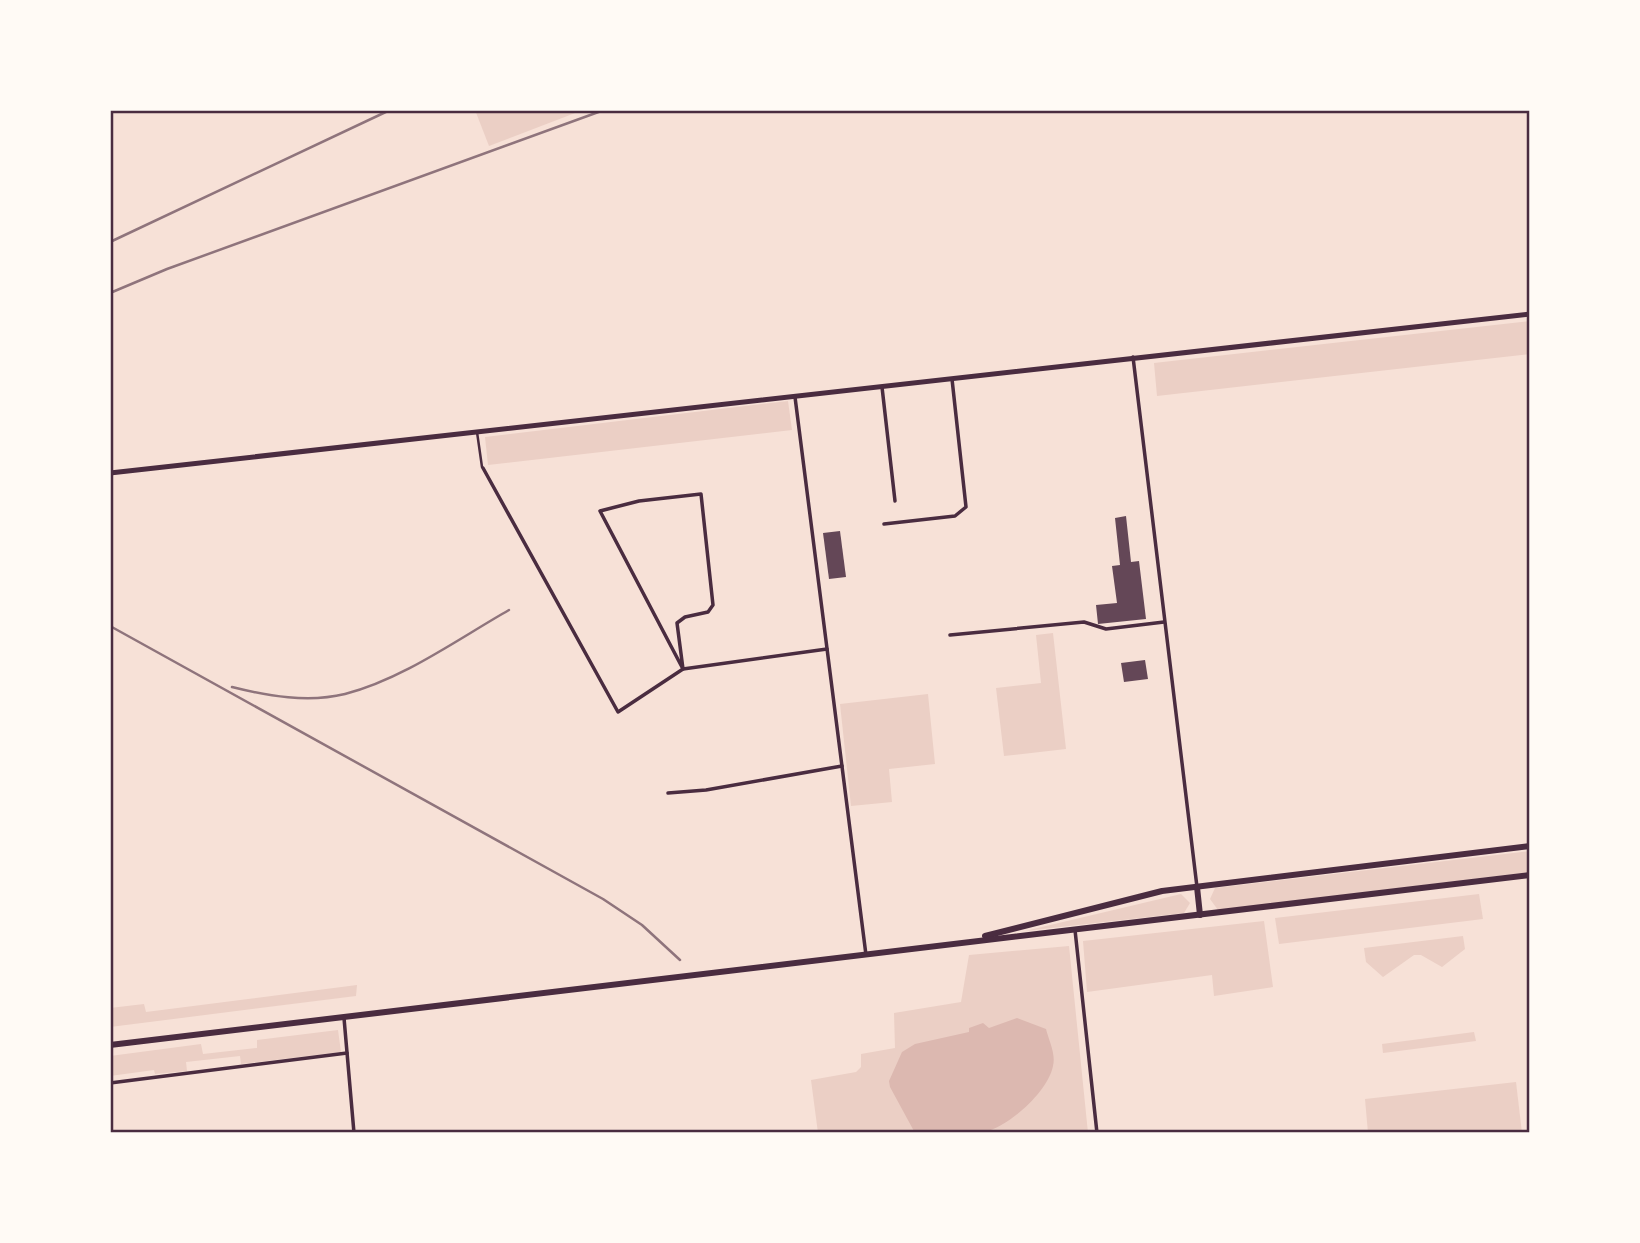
<svg xmlns="http://www.w3.org/2000/svg" width="1640" height="1243" font-family="'Work Sans',sans-serif">
	<style>
		.green { fill: #ebcfc5 }
		.water { fill: #dcb8b0 }
		.building { fill: #644757 }
		.lines { fill: none; stroke-linecap: round; stroke-linejoin: round }
		.pedestrian { stroke: #4a2c40; stroke-width: 2.5 }
		.minor { stroke: #4a2c40; stroke-width: 3.5 }
		.secondary { stroke: #4a2c40; stroke-width: 5 }
		.primary { stroke: #4a2c40; stroke-width: 6 }
		.rail { stroke: #8f747c; stroke-width: 2.5 }
		.neatline { fill: none; stroke: #4a2c40; stroke-width: 2.5 }
	</style>
	<rect width="100%" height="100%" fill="#f7e1d7"/>
	<g class="green">
		<path d="M475,110H583L489,146Z"/>
		<path d="M1530,321V354L1157,396L1154,363Z"/>
		<path d="M788,401L792,430L488,465L485,437Z"/>
		<path d="M1053,633L1066,749L1004,756L996,688L1041,683L1036,635Z"/>
		<path d="M928,694L935,764L889,769L892,802L851,806L840,704Z"/>
		<path d="M1530,851V872L1218,910L1210,899L1215,888Z"/>
		<path d="M1181,894L1190,903L1184,913L1025,931Z"/>
		<path d="M1479,894L1483,919L1279,944L1275,918Z"/>
		<path d="M1264,921L1273,987L1214,996L1212,975L1087,992L1083,941Z"/>
		<path d="M1463,936L1465,949L1442,967L1421,955H1414L1383,977L1366,962L1364,948Z"/>
		<path d="M1069,946L1088,1133H818L811,1080L856,1072L861,1067V1054L895,1048L894,1013L961,1002L969,955Z"/>
		<path d="M357,985L356,996L110,1027V1008L144,1004L146,1012Z"/>
		<path d="M338,1030L341,1052L241,1064L240,1056L186,1062L187,1071L155,1074L154,1070L110,1076V1056L201,1044L203,1054L257,1048V1040Z"/>
		<path d="M1474,1032L1476,1041L1383,1053L1382,1044Z"/>
		<path d="M1516,1082L1522,1133H1368L1365,1099Z"/>
	</g>
	<path class="water" d="M1017,1018L1046,1029C1049,1041 1056,1054 1053,1066C1048,1092 1009,1126 985,1132C964,1137 937,1133 915,1133L890,1087L889,1081L902,1052L915,1044L969,1032V1028L983,1023L989,1028Z"/>
	<g class="building">
		<path d="M1126,516L1131,562L1139,561L1146,619L1098,624L1096,605L1117,603L1112,566L1120,565L1115,518Z"/>
		<path d="M840,531L846,577L829,579L823,533Z"/>
		<path d="M1145,660L1148,679L1124,682L1121,663Z"/>
	</g>
	<g class="lines">
		<path class="pedestrian" d="M477,432L482,467"/>
		<g class="minor">
			<path d="M1133,357L1197,887"/>
			<path d="M882,387L895,501"/>
			<path d="M795,397L866,955"/>
			<path d="M483,468L618,712L683,669L827,649"/>
			<path d="M701,494L713,605L708,612L685,617L677,623L683,669L600,511L639,501Z"/>
			<path d="M884,524L955,516L966,507L952,379"/>
			<path d="M950,635L1084,622L1106,629L1164,622"/>
			<path d="M668,793L706,790L842,766"/>
			<path d="M1075,930L1097,1133"/>
			<path d="M344,1018L354,1133"/>
			<path d="M110,1083L347,1053"/>
		</g>
		<path class="secondary" d="M110,473L1530,314"/>
		<g class="primary">
			<path d="M1197,887L1200,915"/>
			<path d="M985,936L1162,891L1530,846"/>
			<path d="M110,1045L1530,875"/>
		</g>
		<g class="rail">
			<path d="M110,242L390,110"/>
			<path d="M110,293L167,269L604,110"/>
			<path d="M110,626L603,899L642,925L680,960"/>
			<path d="M232,687C268,696 308,703 345,694C403,679 458,639 509,610"/>
		</g>
	</g>
	<rect width="1640" height="1243" fill="none" stroke="#fffaf5" stroke-width="224"/>
	<rect x="112" y="112" width="1416" height="1019" class="neatline"/>
</svg>
